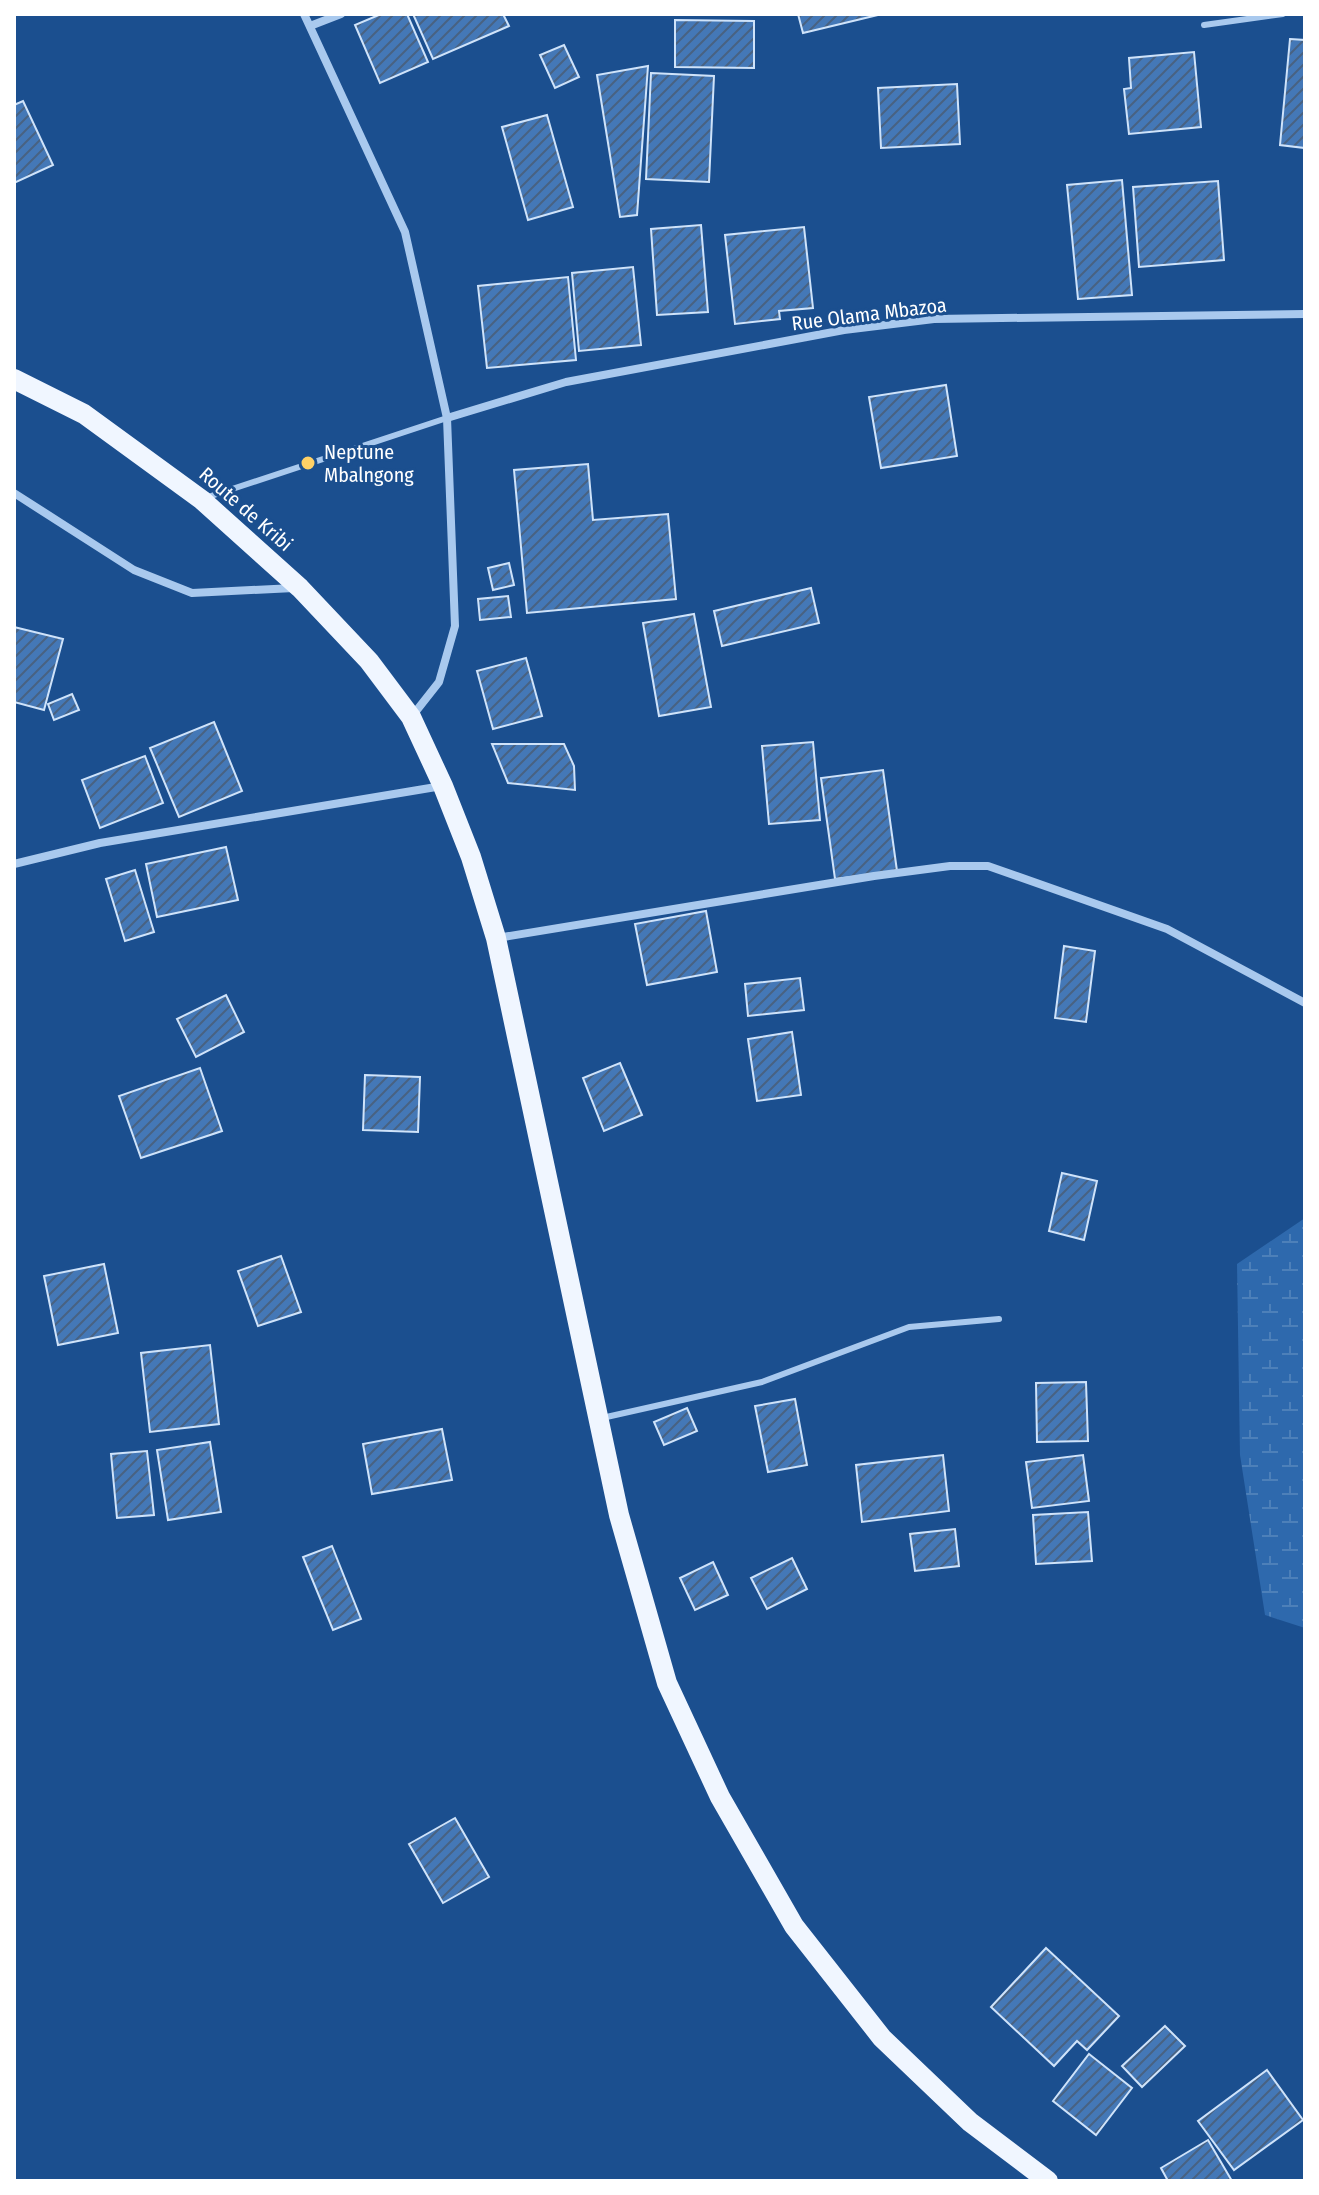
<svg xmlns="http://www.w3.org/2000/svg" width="1319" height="2195" font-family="'Fira Sans Condensed',sans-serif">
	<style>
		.wetland { fill: url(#wetland-marsh) }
		.building { fill: url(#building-hatch); stroke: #cfe3fa; stroke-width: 2 }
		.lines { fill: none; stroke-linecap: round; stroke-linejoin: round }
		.lane { stroke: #a9c9ee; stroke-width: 6 }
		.street { stroke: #a9c9ee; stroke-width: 8 }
		.primary { stroke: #f0f6ff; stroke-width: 20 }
		.poi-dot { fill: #ffd166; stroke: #1b4f8f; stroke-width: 3 }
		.labels { text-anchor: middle; stroke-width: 6; stroke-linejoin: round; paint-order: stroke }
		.street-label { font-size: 20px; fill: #fff; stroke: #1b4f8f }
		.poi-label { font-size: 20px; fill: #fff; stroke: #1b4f8f; text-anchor: start }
	</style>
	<defs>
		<pattern id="wetland-marsh" width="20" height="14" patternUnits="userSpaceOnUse" patternTransform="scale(2)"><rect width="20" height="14" fill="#2e69ad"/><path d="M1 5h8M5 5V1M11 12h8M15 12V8" fill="none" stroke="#4d80b9"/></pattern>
		<pattern id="building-hatch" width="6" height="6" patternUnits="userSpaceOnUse" patternTransform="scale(2)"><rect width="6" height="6" fill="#4478b7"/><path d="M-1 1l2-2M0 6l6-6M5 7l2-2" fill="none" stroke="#486282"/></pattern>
	</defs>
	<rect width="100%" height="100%" fill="#1b4f8f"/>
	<path class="wetland" d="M1305,1218V1628L1265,1615L1240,1455L1237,1264Z"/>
	<g class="building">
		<path d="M381,14H407L428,62L380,83L355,25Z"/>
		<path d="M413,14H503L509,26L433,59Z"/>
		<path d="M798,14H882L803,33Z"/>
		<path d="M675,20L754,21V68L675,67Z"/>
		<path d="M1290,39L1305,40V148L1280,145Z"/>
		<path d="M564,45L579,77L555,88L540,55Z"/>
		<path d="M1194,52L1201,127L1129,134L1124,89L1131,88L1129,58Z"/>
		<path d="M648,66L637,215L620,217L597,75Z"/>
		<path d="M651,73L714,76L709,182L646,179Z"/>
		<path d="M957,84L960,144L881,148L878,88Z"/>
		<path d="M23,101L53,165L14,183V105Z"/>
		<path d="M547,115L573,207L528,220L502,127Z"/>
		<path d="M1122,180L1132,295L1078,299L1067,185Z"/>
		<path d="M1218,181L1224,260L1139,267L1133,187Z"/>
		<path d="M701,225L708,312L657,315L651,229Z"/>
		<path d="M804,227L813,308L779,311L780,319L735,324L725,235Z"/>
		<path d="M633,267L641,345L579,351L572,273Z"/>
		<path d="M568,277L576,360L487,368L478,286Z"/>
		<path d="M946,385L957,456L881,468L869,397Z"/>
		<path d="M588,464L593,520L668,514L676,599L527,613L514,470Z"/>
		<path d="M509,563L514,585L493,590L488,568Z"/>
		<path d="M811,588L819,623L722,646L714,611Z"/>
		<path d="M508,596L511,617L480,620L478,599Z"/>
		<path d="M694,614L711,707L659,716L643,623Z"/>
		<path d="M14,627L63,639L44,710L14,702Z"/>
		<path d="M526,658L542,716L493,729L477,671Z"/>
		<path d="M72,694L79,710L54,720L48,704Z"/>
		<path d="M214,722L242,791L179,817L150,748Z"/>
		<path d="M813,742L820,820L769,824L762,746Z"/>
		<path d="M492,744H564L574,766L575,790L508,783Z"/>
		<path d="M145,756L163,803L100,828L82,780Z"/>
		<path d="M883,770L897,871L835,879L821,778Z"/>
		<path d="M226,847L238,900L157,917L146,864Z"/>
		<path d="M135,870L154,932L125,941L106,879Z"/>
		<path d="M706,911L717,972L647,985L635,924Z"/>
		<path d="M1064,946L1095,951L1086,1022L1055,1018Z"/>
		<path d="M800,978L804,1010L748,1016L745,984Z"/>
		<path d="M226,995L244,1032L196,1057L177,1019Z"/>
		<path d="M792,1032L801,1095L757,1101L748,1039Z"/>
		<path d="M620,1063L642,1115L604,1131L583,1078Z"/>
		<path d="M200,1068L222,1131L141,1158L119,1096Z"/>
		<path d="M365,1075L420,1077L418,1132L363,1130Z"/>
		<path d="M1062,1173L1097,1181L1084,1240L1049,1231Z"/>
		<path d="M281,1256L301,1312L258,1326L238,1271Z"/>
		<path d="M104,1264L118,1333L58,1345L44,1276Z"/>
		<path d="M210,1345L219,1424L150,1432L141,1353Z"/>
		<path d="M1086,1382L1088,1441L1037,1442L1036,1383Z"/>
		<path d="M795,1399L807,1465L768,1472L755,1406Z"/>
		<path d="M687,1408L697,1431L664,1445L654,1422Z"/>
		<path d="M442,1429L452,1480L372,1494L363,1444Z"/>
		<path d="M210,1442L221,1512L168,1520L157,1450Z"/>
		<path d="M147,1451L154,1515L117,1518L111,1454Z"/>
		<path d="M943,1455L949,1511L862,1522L856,1465Z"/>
		<path d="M1083,1455L1089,1501L1032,1508L1026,1462Z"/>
		<path d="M1088,1512L1092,1561L1036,1564L1033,1515Z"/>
		<path d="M955,1529L959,1566L915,1571L910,1534Z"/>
		<path d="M332,1546L361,1619L333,1630L303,1557Z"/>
		<path d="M792,1558L807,1589L767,1609L751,1578Z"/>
		<path d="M713,1562L728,1595L695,1610L680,1578Z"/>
		<path d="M455,1818L489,1877L443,1903L409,1844Z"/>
		<path d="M1046,1948L1119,2016L1087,2050L1077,2041L1054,2066L991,2007Z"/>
		<path d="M1165,2026L1185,2046L1142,2087L1122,2066Z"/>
		<path d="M1089,2054L1132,2088L1096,2135L1053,2101Z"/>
		<path d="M1267,2070L1303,2120L1234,2170L1198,2121Z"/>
		<path d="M1208,2140L1232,2181H1168L1161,2168Z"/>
	</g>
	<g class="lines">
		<g class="lane">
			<path d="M1204,25L1283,14"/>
			<path d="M205,498L447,418"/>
			<path d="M602,1418L762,1382L909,1327L999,1319"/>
		</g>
		<g class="street">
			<path d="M304,14L405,232L447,418L455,626L439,682L413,715"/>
			<path d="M310,26L341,14"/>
			<path d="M447,418L566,382L844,330L934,319L1305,314"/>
			<path d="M14,493L134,570L192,593L294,588"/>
			<path d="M14,864L100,843L442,786"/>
			<path d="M497,938L874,876L950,866H988L1167,929L1305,1003"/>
		</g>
		<path class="primary" d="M14,379L84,414L202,500L300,588L369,661L411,717L443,786L471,857L496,938L619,1515L667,1683L720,1797L794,1926L882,2038L970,2122L1048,2181"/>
	</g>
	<circle class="poi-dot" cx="308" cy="463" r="8"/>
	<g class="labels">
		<g class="street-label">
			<text transform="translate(869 314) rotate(-7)" y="7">Rue Olama Mbazoa</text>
			<text transform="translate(246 509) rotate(41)" y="7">Route de Kribi</text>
		</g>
		<g class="poi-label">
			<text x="324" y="459">Neptune<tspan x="324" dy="23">Mbalngong</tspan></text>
		</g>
	</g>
	<rect width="1319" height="2195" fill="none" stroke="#ffffff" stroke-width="32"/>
</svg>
